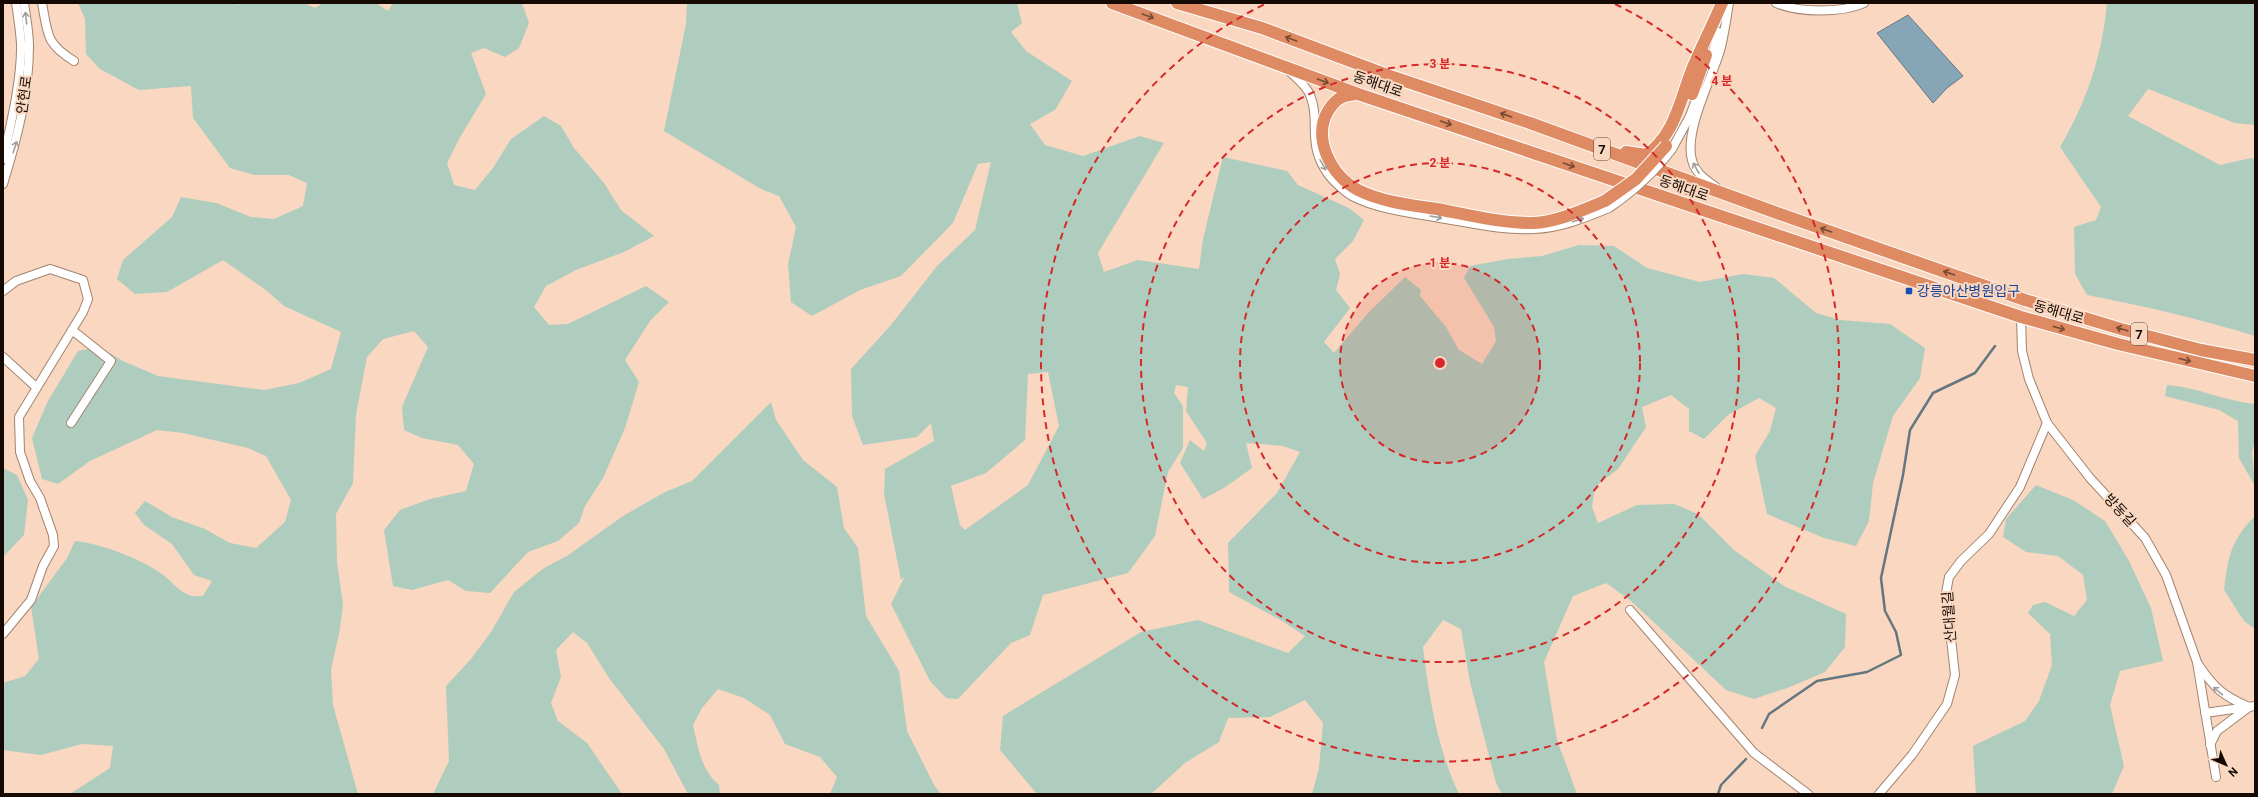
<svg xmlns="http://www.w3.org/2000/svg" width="2258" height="797" font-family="Roboto,'Noto Sans KR',sans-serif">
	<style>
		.green { fill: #aecdbe; fill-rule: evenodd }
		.water { fill: #86a5b7; stroke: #647681 }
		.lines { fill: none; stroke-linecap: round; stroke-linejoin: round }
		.stream { stroke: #647681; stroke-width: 2.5 }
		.minor-casing { stroke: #a3846e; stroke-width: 10 }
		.highway-casing { stroke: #fff; stroke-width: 14 }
		.minor { stroke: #fff; stroke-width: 8 }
		.highway { stroke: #de8a63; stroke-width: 12 }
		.minor-bridge-casing { stroke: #a3846e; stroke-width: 10; stroke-linecap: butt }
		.highway-bridge-casing { stroke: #fff; stroke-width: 14; stroke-linecap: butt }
		.minor-bridge { stroke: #fff; stroke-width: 8 }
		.highway-bridge { stroke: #de8a63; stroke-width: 12 }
		.oneway { stroke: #794a33 }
		.oneway2 { stroke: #a19d9a }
		.ring { fill: none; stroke: #d62828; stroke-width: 2; stroke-dasharray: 7 5 }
		.transit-dot { fill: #1a4fb4; stroke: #f9d7c0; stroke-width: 1.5 }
		.labels { text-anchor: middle; stroke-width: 4; stroke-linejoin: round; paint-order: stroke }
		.shield { fill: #f9d7c0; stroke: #59473c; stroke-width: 1 }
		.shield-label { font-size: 13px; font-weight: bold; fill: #140903 }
		.street-label { font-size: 14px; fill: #140903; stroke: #f9d7c0 }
		.transit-label { font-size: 14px; fill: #164399; stroke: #f9d7c0; text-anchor: start }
		.centre { fill: #d62828; stroke: #f9d7c0; stroke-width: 2 }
		.ring-label { font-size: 12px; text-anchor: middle; font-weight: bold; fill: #d62828; stroke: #f9d7c0; stroke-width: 4; stroke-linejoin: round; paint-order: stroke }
	</style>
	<rect width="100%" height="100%" fill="#f9d7c0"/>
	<g class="green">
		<path d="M78,3H237L239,5L241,3H304L315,8L323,3H376L388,11L393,3H522L529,23L519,48L505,57L484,48L471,53L486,94L459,139L447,163L454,185L475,190L493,168L511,139L544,116L561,126L574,148L604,183L621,210L654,236L624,252L576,270L546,286L534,307L549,325L568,324L646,286L669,302L650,321L625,360L639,382L625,428L603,478L585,506L579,523L558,541L528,552L490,593L466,591L448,580L412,590L393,586L384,530L400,510L430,499L466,491L474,464L458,445L422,438L404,430L402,407L428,347L414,331L383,339L367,357L356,414L353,483L336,514L337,562L343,605L340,629L331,670L333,705L358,794H70L110,768L113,746L82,744L41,755L3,750V683L25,676L39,659L31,607L67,558L75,541C102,544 136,557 159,572C175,582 181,599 203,596L212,581L194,575L172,544L144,525L135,513L145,501L172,517L205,529L230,543L256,548L285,522L291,500L266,456L248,448L183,433L157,430L90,461L58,484L42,479L32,438L48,401L78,351L99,347L123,361L158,376L264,390L299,383L331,369L341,332L284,306L267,291L223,260L167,292L135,294L117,279L123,260L172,217L181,197L216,203L251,217L274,219L303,206L307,183L289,175H254L230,168L193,118L191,86L139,90L100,69L86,54L85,19Z"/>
		<path d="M687,3H1017L1022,23L1011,32L1026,51L1072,81L1055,110L1030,124L1045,145L1083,156L1140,136L1164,143L1098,253L1104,272L1138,260L1199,269L1203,239L1223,157L1287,171L1298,185L1349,208L1364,220L1353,241L1335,259L1340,274L1336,290L1350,308L1324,342L1334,353L1368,313L1405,277L1421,290L1420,296L1446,327L1459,350L1482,364L1496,341L1494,327L1464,278L1470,266L1508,259L1542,256L1579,245L1614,246L1647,268L1700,282L1743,274L1774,278L1816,313L1840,320L1890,324L1925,348L1920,378L1893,416L1873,483L1869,521L1856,546L1824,538L1767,514L1755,456L1770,431L1776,408L1759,398L1728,415L1704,439L1689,431V409L1671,395L1642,407L1646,427L1618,469L1595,487L1592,507L1598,523L1637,505L1674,504L1698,514L1734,550L1784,586L1846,614L1845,647L1825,672L1790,687L1754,699L1726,690L1630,600L1606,583L1573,596L1544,662L1557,740L1577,794H1502L1496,783L1470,682L1461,629L1443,620L1423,647C1429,696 1437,748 1459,794H1312L1319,768L1323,723L1305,700L1270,717L1228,718L1219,742L1185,763L1151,794H1037L1000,750L1003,716L1141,632L1198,620L1288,653L1305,636L1284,622L1229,592L1228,543L1277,493L1300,452L1283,446L1246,443L1252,468L1224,488L1203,499L1180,463L1190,440L1204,451L1207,443L1186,411L1188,387L1176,385L1174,393L1183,406V448L1168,472L1155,536L1128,573L1043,595L1030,635L1011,643L958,699L946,698L930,681L891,604L905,576L901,580L884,494L885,469L934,441L931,423L917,437L863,445L852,416L851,369L891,325L937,266L975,230L991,162L978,164L953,223L901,276L860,290L812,316L791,302L788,264L796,227L779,196L761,189L664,131L686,24ZM1048,372L1059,426L1028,485L965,530L960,525L951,486L986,473L1025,440L1028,374Z"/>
		<path d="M2107,3H2255V125L2235,123L2148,89L2128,116L2220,165L2251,158L2255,159V336C2200,319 2144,306 2087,295L2075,274L2074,227L2096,220L2101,207L2060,147C2087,101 2102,56 2107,3Z"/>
		<path d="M2167,385C2197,387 2224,401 2255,404V440L2252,452L2255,486L2239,458L2238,421L2219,410L2165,396Z"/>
		<path d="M771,402L776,420L803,460L837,487L844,528L858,548L866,616L899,671L907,731L934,785L941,794H830L837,777L820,757L785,744L770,715L744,698L718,689L702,708L693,725C698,747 701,770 719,785L720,794H688L664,749L609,678L587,643L573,632L556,650L561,677L551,703L558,721L587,743L622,794H433L449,761L446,686L471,659L491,632L514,592L544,568L567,556L623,516L665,492L692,481Z"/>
		<path d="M3,468L17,475L28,500L24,535L3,557Z"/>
		<path d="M2036,485L2073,500L2105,521L2128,559L2151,608L2163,661L2120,671L2110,705L2124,766L2112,794H1976L1973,746L2025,721L2039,701L2052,665L2050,634L2028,613L2033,605L2045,602L2074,616L2087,600L2083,575L2058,556L2026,552L2003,537L2006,519Z"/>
		<path d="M2255,516V629L2244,621L2224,590C2228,556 2231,540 2255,516Z"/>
	</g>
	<path class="water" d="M1908,15L1963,76L1947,88L1933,103L1877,33Z"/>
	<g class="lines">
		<g class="stream">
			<path d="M1762,728L1769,714L1817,681L1867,672L1901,655L1896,632L1885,611L1881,578L1903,475L1910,430L1933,393L1975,373L1995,346"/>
			<path d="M1718,794L1721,785L1746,759"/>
		</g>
		<g class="minor-casing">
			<g id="minor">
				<path d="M42,3C48,34 45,43 74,61"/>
				<path d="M1776,3C1799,13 1842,13 1864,3"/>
				<path d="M1709,64L1719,32"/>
				<path d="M1288,70C1296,78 1306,85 1310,95C1321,122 1306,143 1328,174C1333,181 1344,191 1352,196C1379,210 1412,213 1440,218C1471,223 1503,231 1534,229C1560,228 1585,218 1609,208"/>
				<path d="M1672,149L1690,116L1699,92"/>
				<path d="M3,159C11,124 22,78 21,43C20,30 18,16 16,3"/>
				<path d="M3,184C17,139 29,93 29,46C29,32 26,17 24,3"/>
				<path d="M1716,187C1706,180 1695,173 1692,160C1684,133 1710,81 1719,54C1724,38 1726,20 1729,3"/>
				<path d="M3,291L16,281L50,269L83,280L88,299L83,312L19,417L20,452L30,481L40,498L53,535L54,546L43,566L31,600L3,634"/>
				<path d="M2021,317L2022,351L2029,379L2047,423L2090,478L2145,538L2166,575L2197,662L2216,777"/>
				<path d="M3,357L36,387"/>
				<path d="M71,423L111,361L72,330"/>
				<path d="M1630,610L1754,753L1808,794"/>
				<path d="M2198,664C2214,688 2223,696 2249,707"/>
				<path d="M2205,713L2255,706"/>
				<path d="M2210,745L2217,731L2249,707"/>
				<path d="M1879,794L1912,755L1947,704L1955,675L1946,593L1949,577L1961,561L1989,534L2020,487L2047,423"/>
			</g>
		</g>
		<g class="highway-casing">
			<g id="highway">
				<path d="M1112,3L1358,94L2021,317L2118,344L2255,376"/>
				<path d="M1177,3L1262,28L1393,77L1530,123L1777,213L2025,300L2121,329L2201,350L2255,360"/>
				<path d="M1357,94C1343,95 1336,98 1328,111C1312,138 1331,176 1358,190C1382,202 1410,205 1437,209C1468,215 1501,223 1533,223C1557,222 1583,210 1605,201"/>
				<path d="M1692,94L1706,55"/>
				<path d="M1626,152L1646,155C1676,134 1680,99 1693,67C1702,46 1713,24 1722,3"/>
			</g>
		</g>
		<use href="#minor" class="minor"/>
		<use href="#highway" class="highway"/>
		<g class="minor-bridge-casing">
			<path id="minor-bridge" d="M1609,208C1634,191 1654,173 1672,149"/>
		</g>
		<g class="highway-bridge-casing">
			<path id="highway-bridge" d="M1605,201L1636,179L1666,146"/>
		</g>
		<use href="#minor-bridge" class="minor-bridge"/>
		<use href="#highway-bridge" class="highway-bridge"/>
	</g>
	<defs><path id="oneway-shaft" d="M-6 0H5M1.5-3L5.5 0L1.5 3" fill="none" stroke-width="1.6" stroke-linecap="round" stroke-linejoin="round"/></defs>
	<g class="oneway">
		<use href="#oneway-shaft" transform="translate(1148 16) rotate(20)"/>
		<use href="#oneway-shaft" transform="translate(1291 39) rotate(-160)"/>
		<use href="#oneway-shaft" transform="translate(1323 81) rotate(20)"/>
		<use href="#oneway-shaft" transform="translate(1506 115) rotate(-161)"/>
		<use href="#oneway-shaft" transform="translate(1446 123) rotate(19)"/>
		<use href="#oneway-shaft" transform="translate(1569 165) rotate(19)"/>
		<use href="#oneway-shaft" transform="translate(1826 230) rotate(-161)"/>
		<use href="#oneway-shaft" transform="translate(1949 273) rotate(-161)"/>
		<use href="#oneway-shaft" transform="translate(2059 328) rotate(15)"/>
		<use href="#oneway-shaft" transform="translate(2122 329) rotate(-164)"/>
		<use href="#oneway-shaft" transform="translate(2185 360) rotate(14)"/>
	</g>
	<g class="oneway2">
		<use href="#oneway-shaft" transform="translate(26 18) rotate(-96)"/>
		<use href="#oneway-shaft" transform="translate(15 147) rotate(-72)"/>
		<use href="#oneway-shaft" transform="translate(1323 165) rotate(60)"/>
		<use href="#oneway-shaft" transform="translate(1696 168) rotate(-119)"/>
		<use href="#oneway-shaft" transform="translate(1436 217) rotate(10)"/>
		<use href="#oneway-shaft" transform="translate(1578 220) rotate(-16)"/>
		<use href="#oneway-shaft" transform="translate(2218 691) rotate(-140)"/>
	</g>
	<circle cx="1440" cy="363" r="100" fill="#d62828" fill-opacity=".12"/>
	<g class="ring">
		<circle cx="1440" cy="363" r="100"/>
		<circle cx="1440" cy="363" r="200"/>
		<circle cx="1440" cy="363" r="299"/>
		<path d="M1615 4A399 399 0 1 1 1265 4"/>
	</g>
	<rect class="transit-dot" x="1905" y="287" width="8" height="8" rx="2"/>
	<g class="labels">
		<g class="shield">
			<rect x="1594" y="138" width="16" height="22" rx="3"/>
			<rect x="2131" y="323" width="16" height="22" rx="3"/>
		</g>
		<g class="shield-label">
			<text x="1602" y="154">7</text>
			<text x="2139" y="339">7</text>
		</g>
		<g class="street-label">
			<text transform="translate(1378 84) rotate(19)" y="5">동해대로</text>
			<text transform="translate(24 95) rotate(-82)" y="5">안현로</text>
			<text transform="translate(1684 188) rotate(19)" y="5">동해대로</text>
			<text transform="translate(2059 312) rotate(16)" y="5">동해대로</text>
			<text transform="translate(2120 510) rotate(47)" y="5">방동길</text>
			<text transform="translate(1949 617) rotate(-94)" y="5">산대월길</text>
		</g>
		<g class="transit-label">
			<text x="1917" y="296">강릉아산병원입구</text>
		</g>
	</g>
	<circle cx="1440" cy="363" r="6" class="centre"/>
	<g class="ring-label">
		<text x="1440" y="68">3 분</text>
		<text x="1722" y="85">4 분</text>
		<text x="1440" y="167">2 분</text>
		<text x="1440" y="267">1 분</text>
	</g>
	<rect width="2258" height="797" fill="none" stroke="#140903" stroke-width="8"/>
	<g transform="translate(2226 765) rotate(135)" stroke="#f9d7c0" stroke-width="3" paint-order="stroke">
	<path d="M0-3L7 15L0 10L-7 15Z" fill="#140903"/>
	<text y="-6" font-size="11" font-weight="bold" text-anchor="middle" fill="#140903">N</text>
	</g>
</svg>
